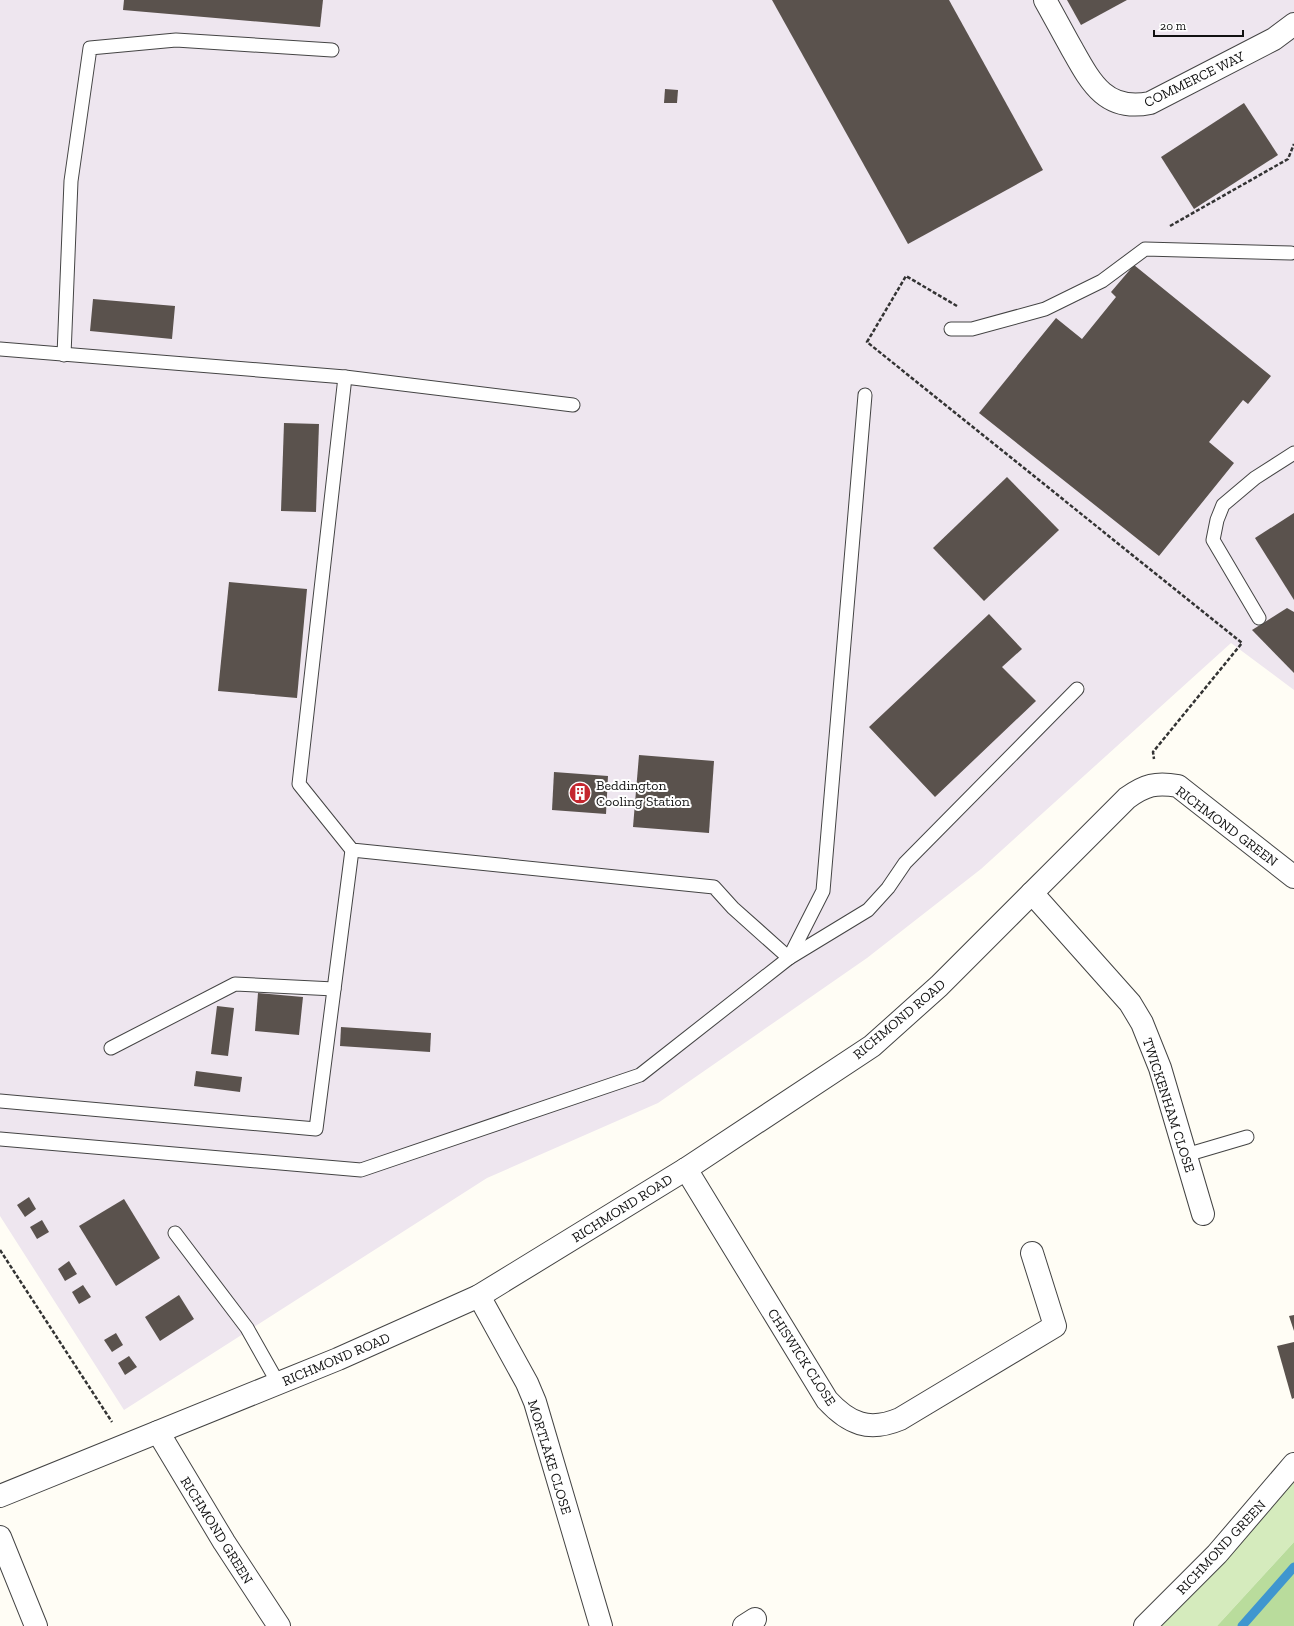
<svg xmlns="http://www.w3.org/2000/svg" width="1294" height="1626" font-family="'Zilla Slab',serif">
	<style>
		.industrial { fill: #eee6ef }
		.green { fill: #d5ebbd }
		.forest { fill: #b9dc9c }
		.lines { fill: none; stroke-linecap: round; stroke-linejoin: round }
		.stream { stroke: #3f96cf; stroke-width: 9 }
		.building { fill: #5a524d }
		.service-casing { stroke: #444; stroke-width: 15 }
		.minor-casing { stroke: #444; stroke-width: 24 }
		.path { stroke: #333; stroke-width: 2.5; stroke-dasharray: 4 2; stroke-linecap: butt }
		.service { stroke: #fff; stroke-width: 13 }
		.minor { stroke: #fff; stroke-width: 22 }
		.labels { text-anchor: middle; stroke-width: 4; stroke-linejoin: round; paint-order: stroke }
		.street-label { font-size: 14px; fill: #111; stroke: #fff }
		.poi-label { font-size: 14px; fill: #111; stroke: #fff; text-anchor: start }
	</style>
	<rect width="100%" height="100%" fill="#fffdf5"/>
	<path class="industrial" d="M0,0H1294V690L1231,643L981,869L867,958L658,1103L487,1178L124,1410L0,1216Z"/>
	<path class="green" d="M1294,1471V1542L1217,1626H1153Z"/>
	<path class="forest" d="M1294,1542V1626H1217Z"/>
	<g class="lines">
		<path class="stream" d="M1242,1626L1294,1567"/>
	</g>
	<g class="building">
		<path d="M124,0H323L320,27L123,10Z"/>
		<path d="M772,0H949L1043,170L908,244Z"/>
		<path d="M1067,0H1127L1081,25Z"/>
		<path d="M665,89L678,90L677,103H664Z"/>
		<path d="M1244,103L1278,155L1194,209L1161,157Z"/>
		<path d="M1134,265L1271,376L1248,404L1243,400L1209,442L1234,463L1159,556L979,413L1056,318L1082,339L1116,297L1111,292Z"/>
		<path d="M93,299L175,306L172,339L90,331Z"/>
		<path d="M284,423L319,424L316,512L281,511Z"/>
		<path d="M1007,477L1059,530L984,601L933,548Z"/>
		<path d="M1294,513V600L1255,538Z"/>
		<path d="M229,582L307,589L297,698L218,691Z"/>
		<path d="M1287,608L1294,612V673L1252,630Z"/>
		<path d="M989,614L1022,649L1002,667L1036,701L935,797L869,727Z"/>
		<path d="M639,755L714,761L709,833L633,827Z"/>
		<path d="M554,772L608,776L606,814L552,810Z"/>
		<path d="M258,993L303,997L299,1035L255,1031Z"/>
		<path d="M217,1006L234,1008L228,1056L211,1054Z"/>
		<path d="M341,1027L431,1033L430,1052L340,1046Z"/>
		<path d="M196,1071L242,1077L240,1092L194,1086Z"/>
		<path d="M29,1197L36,1209L25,1217L17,1205Z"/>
		<path d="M124,1199L160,1258L116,1286L79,1226Z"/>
		<path d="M42,1220L49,1232L37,1239L30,1227Z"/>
		<path d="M69,1261L77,1274L65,1281L58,1269Z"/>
		<path d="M83,1285L91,1297L79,1304L72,1292Z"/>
		<path d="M179,1295L194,1319L160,1341L145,1317Z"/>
		<path d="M1294,1315V1331L1289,1316Z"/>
		<path d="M116,1333L123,1345L112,1352L104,1340Z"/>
		<path d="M1294,1342V1398L1292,1399L1277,1346Z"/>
		<path d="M129,1356L137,1367L125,1375L118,1363Z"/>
	</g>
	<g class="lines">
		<g class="service-casing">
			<g id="service">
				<path d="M951,329H972L1045,309L1102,281L1145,249L1291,253"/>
				<path d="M0,349L345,377L573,405"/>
				<path d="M64,355L71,181L90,48L176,40L332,50"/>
				<path d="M345,377L299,784L352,850L714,887L733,908L789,958L868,910L888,888L905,863L1077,689"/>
				<path d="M1259,618L1213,540L1217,520L1223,505L1255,478L1294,453"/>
				<path d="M111,1048L235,984L334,989"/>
				<path d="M0,1101L316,1129L352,850"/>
				<path d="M0,1139L361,1170L640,1075L789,958L823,891L865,395"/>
				<path d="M1186,1155L1247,1137"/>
				<path d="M175,1233L247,1328L278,1383"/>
			</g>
		</g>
		<g class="minor-casing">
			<g id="minor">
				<path d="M1045,0C1054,16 1063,33 1072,49C1091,83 1106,112 1150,103L1274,39L1294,24"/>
				<path d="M1032,893L1130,1003L1142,1023L1160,1068L1203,1214"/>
				<path d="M686,1169L827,1400C849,1424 869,1432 900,1419L1055,1326L1032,1253"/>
				<path d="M479,1296L527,1383L535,1402L601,1626"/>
				<path d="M158,1432L224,1542L279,1626"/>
				<path d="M0,1496L338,1359L479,1296L686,1169L872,1046L939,986L1127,798C1145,785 1156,782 1178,786L1294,877"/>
				<path d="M0,1537L36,1626"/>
				<path d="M744,1626L755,1619"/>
				<path d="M1145,1626L1217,1554L1294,1464"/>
			</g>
		</g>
		<g class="path">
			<path d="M1170,226L1288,159L1294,144"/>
			<path d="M957,306L906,276L867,342L1242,643L1153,752L1154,759"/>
			<path d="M0,1250L112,1422"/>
		</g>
		<use href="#service" class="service"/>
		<use href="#minor" class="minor"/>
	</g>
	<defs>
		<g id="building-disc" transform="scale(1.15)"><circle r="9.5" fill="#c4262e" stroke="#fff"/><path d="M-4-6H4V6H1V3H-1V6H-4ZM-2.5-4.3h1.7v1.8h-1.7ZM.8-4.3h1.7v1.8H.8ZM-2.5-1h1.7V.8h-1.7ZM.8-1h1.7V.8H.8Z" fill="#fff"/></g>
	</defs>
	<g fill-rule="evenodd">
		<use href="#building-disc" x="580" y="793"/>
	</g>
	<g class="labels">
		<g class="street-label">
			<text transform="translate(1194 79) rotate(-26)" y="5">COMMERCE WAY</text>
			<text transform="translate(1227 826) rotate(37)" y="5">RICHMOND GREEN</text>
			<text transform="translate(899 1019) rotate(-40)" y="5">RICHMOND ROAD</text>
			<text transform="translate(1169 1105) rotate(72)" y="5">TWICKENHAM CLOSE</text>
			<text transform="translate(622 1208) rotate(-32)" y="5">RICHMOND ROAD</text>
			<text transform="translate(802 1357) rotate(57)" y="5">CHISWICK CLOSE</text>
			<text transform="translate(336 1359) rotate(-23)" y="5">RICHMOND ROAD</text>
			<text transform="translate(550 1457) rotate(73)" y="5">MORTLAKE CLOSE</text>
			<text transform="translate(217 1530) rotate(58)" y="5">RICHMOND GREEN</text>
			<text transform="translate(1221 1547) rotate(-47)" y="5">RICHMOND GREEN</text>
		</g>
		<g class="poi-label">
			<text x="596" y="790">Beddington<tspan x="596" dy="16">Cooling Station</tspan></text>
		</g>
	</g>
	<path d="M1154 30v6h89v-6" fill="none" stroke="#111111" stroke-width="2"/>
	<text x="1160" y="30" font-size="12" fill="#111111" stroke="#ffffff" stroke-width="3" paint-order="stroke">20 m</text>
</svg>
